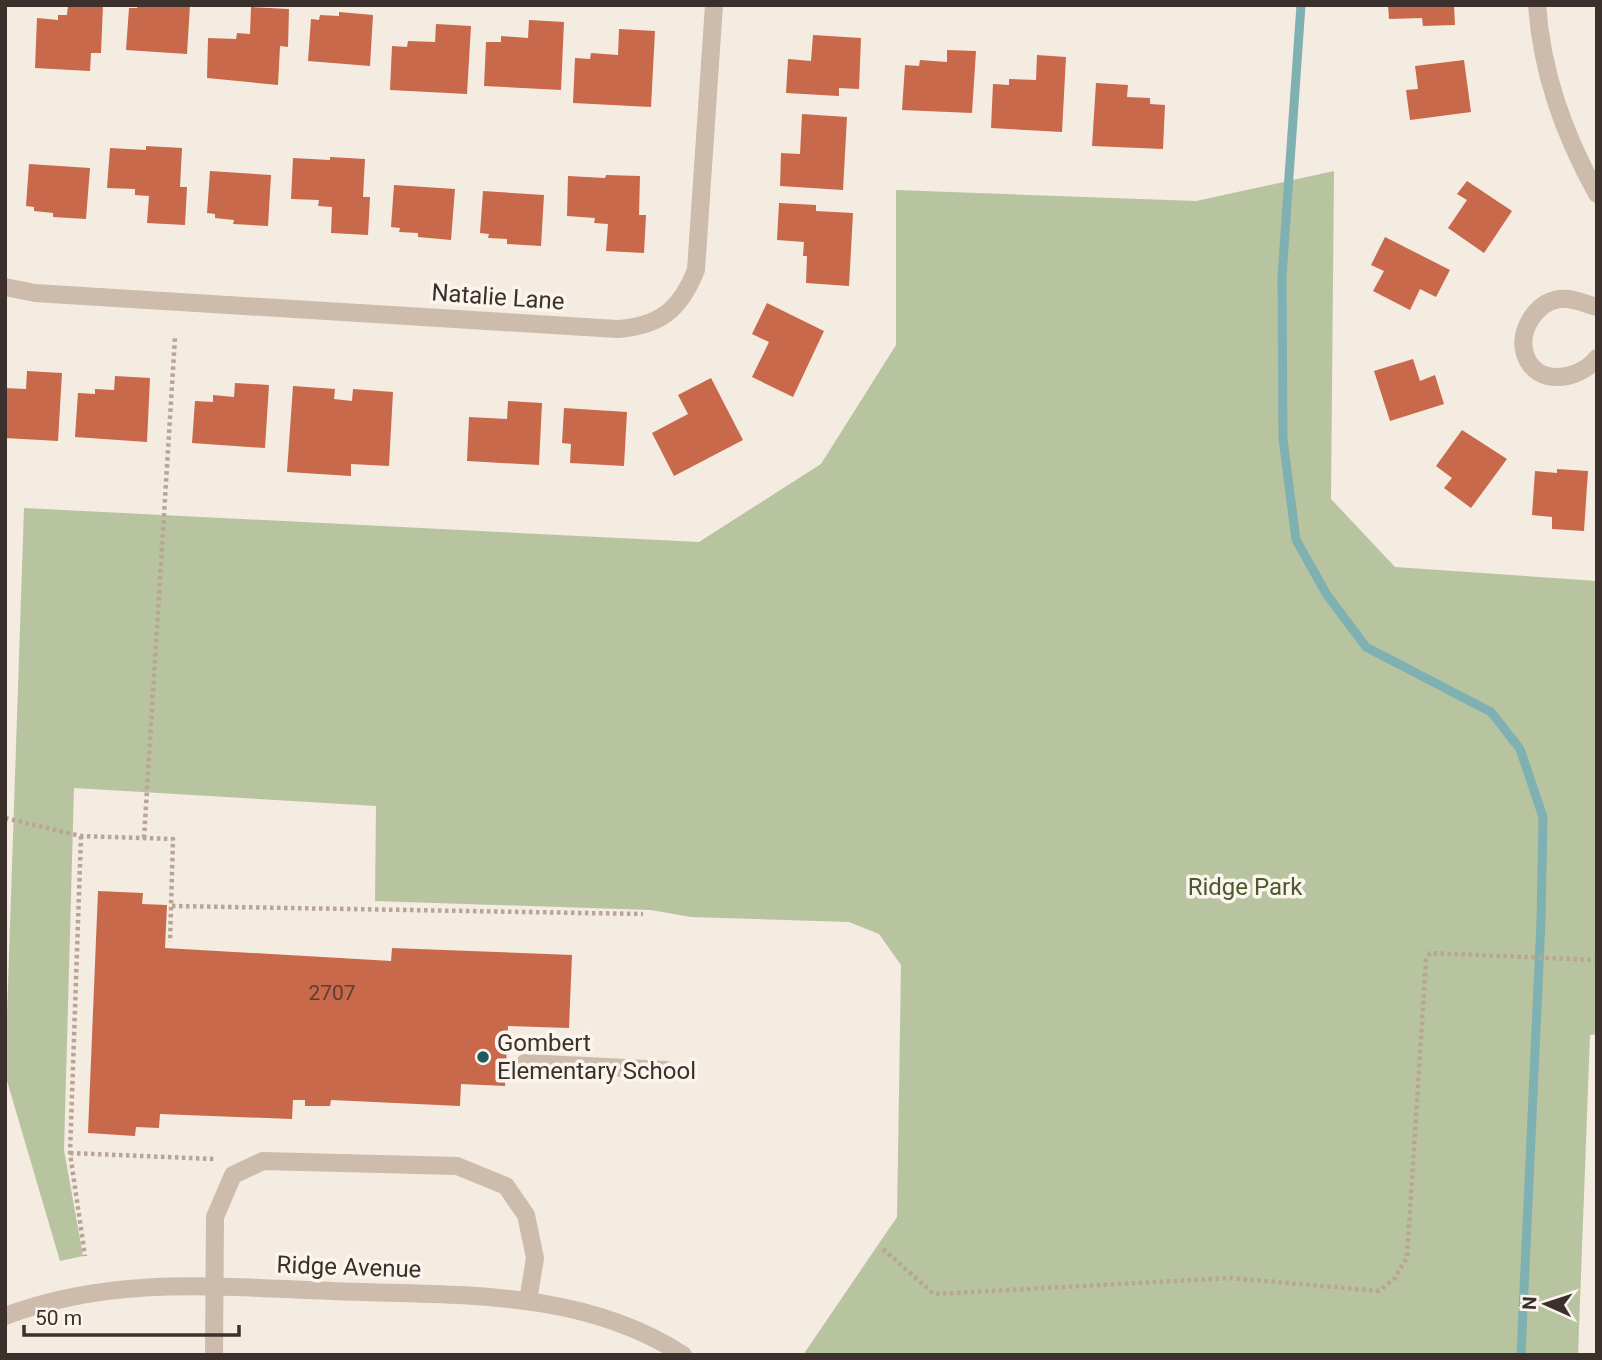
<svg xmlns="http://www.w3.org/2000/svg" width="1602" height="1360" font-family="Roboto,sans-serif">
	<style>
		.green { fill: #b8c4a0 }
		.lines { fill: none; stroke-linecap: round; stroke-linejoin: round }
		.stream { stroke: #7fb0b2; stroke-width: 9 }
		.building { fill: #c8694b }
		.path { stroke: #b9a596; stroke-width: 4.5; stroke-dasharray: 3.5 3.5; stroke-linecap: butt }
		.minor { stroke: #cdbbac; stroke-width: 18 }
		.poi-dot { fill: #1f5a5e; stroke: #fbf5ee; stroke-width: 2.5 }
		.labels { text-anchor: middle; stroke-width: 7; stroke-linejoin: round; paint-order: stroke }
		.number-label { font-size: 21px; fill: #5e3e33 }
		.street-label { font-size: 24px; fill: #3b302b; stroke: #fbf5ee }
		.park-label { font-size: 24px; fill: #4a5a2e; stroke: #fbf5ee }
		.poi-label { font-size: 24px; fill: #3b302b; stroke: #fbf5ee; text-anchor: start }
	</style>
	<rect width="100%" height="100%" fill="#f4ebe1"/>
	<path class="green" d="M1334,171L1331,499L1395,567L1597,581V1034L1590,1035L1578,1355H803L897,1217L901,965L879,934L849,922L691,917L651,910L375,901L376,806L74,788L64,1150L83,1256L60,1261L5,1074L24,508L699,542L821,464L896,345V190L1196,201Z"/>
	<g class="lines">
		<path class="stream" d="M1301,5L1282,276L1283,439L1296,540L1327,595L1366,647L1491,712L1520,749L1543,817L1541,921L1521,1355"/>
	</g>
	<g class="building">
		<path d="M68,5H103L101,53H91L90,71L35,68L37,18L58,20V15H67Z"/>
		<path d="M138,5H190L187,54L126,50L129,8H137Z"/>
		<path d="M1388,5H1454L1455,25L1423,26L1422,18L1389,19Z"/>
		<path d="M251,7L289,9L288,47L280,46L278,85L207,78L208,38L236,39L237,33L250,34Z"/>
		<path d="M339,12L373,15L370,66L308,61L311,19L319,20L320,15L339,16Z"/>
		<path d="M529,20L564,22L561,90L484,86L486,42H501V36L528,38Z"/>
		<path d="M436,24L471,26L467,94L390,90L392,46L407,47L408,41L435,42Z"/>
		<path d="M619,29L655,31L651,107L573,103L575,58L590,59L591,53L618,55Z"/>
		<path d="M813,35L861,38L859,89L839,88V96L786,93L788,59L811,61Z"/>
		<path d="M947,50L976,51L972,113L902,110L905,65L919,66L920,60L947,62Z"/>
		<path d="M1037,55L1066,57L1062,132L991,128L993,84L1009,85V79L1036,80Z"/>
		<path d="M1464,60L1471,112L1410,120L1406,90L1418,89L1415,66Z"/>
		<path d="M1096,83L1128,85L1127,97L1150,98V104L1165,105L1163,149L1092,146Z"/>
		<path d="M802,114L847,117L843,190L780,186L781,153L800,154Z"/>
		<path d="M146,146L182,148L180,187H187L185,225L147,223L149,196L135,195V189L107,188L110,148L146,150Z"/>
		<path d="M330,157L365,159L363,197H370L368,235L331,233L332,207L318,206L319,200L291,199L293,158L330,160Z"/>
		<path d="M29,164L90,168L86,219L53,217V213L34,211V207L26,206Z"/>
		<path d="M210,171L271,175L268,226L233,224L234,220L215,218V214L207,213Z"/>
		<path d="M606,175L640,176L639,215H646L644,253L606,251L608,224L594,223L595,218L567,216L568,176L605,178Z"/>
		<path d="M1467,181L1512,211L1484,253L1448,228L1467,200L1457,194Z"/>
		<path d="M394,185L455,189L451,240L418,237V233L399,232L400,228L391,227Z"/>
		<path d="M483,191L544,195L541,246L507,244V239L488,238L489,234L480,233Z"/>
		<path d="M779,203L816,205V211L853,213L849,286L806,283L807,256H803L804,242L777,240Z"/>
		<path d="M1385,237L1450,270L1436,297L1420,289L1410,310L1373,291L1384,271L1371,265Z"/>
		<path d="M767,303L824,331L793,397L752,377L769,342L752,334Z"/>
		<path d="M1413,359L1420,381L1435,375L1444,404L1390,421L1374,371Z"/>
		<path d="M27,371L62,373L58,441L5,438V388L26,389Z"/>
		<path d="M115,376L150,378L147,442L75,437L78,393L95,394V389L114,390Z"/>
		<path d="M711,378L743,440L674,476L652,433L688,414L678,395Z"/>
		<path d="M235,383L269,385L265,448L192,443L195,401L213,402V395L234,397Z"/>
		<path d="M293,386L335,389L334,399L352,401L353,389L393,392L389,466L351,464V476L287,472Z"/>
		<path d="M508,401L542,403L539,465L467,461L469,417L507,419Z"/>
		<path d="M564,408L627,412L624,466L570,463L571,444L562,443Z"/>
		<path d="M1462,430L1507,459L1471,508L1444,488L1452,478L1436,466Z"/>
		<path d="M1557,469L1588,471L1584,531L1552,529V517L1532,515L1535,471L1557,473Z"/>
		<path d="M98,891L143,893L142,904L167,905L165,948L391,961L392,948L572,955L569,1028L508,1026L505,1086L461,1084L460,1106L331,1100L330,1106H305V1100H293L292,1119L160,1114L159,1128L136,1127L135,1136L88,1133Z"/>
	</g>
	<g class="lines">
		<g class="path">
			<path d="M5,818L81,836L173,839L170,942"/>
			<path d="M81,836L70,1153L85,1256"/>
			<path d="M144,838L175,337"/>
			<path d="M172,906L643,914"/>
			<path d="M70,1153L214,1159"/>
			<path d="M883,1249L934,1294L1231,1278L1379,1291L1395,1278L1407,1257L1426,960L1430,953L1597,960"/>
		</g>
		<g class="minor">
			<path d="M1537,5C1542,74 1564,134 1597,194"/>
			<path d="M5,287L35,293L617,329C660,326 680,310 696,270L714,5"/>
			<path d="M1597,307C1585,304 1572,297 1559,299C1536,303 1518,330 1525,354C1536,388 1580,380 1597,358"/>
			<path d="M525,1063L666,1070"/>
			<path d="M5,1316C114,1275 219,1287 332,1291C450,1296 579,1287 683,1355"/>
			<path d="M214,1355L215,1217L233,1175L263,1161L457,1166L506,1186L526,1215L535,1258L528,1301"/>
		</g>
	</g>
	<circle class="poi-dot" cx="483" cy="1057" r="7"/>
	<g class="labels">
		<g class="number-label">
			<text x="332" y="1000">2707</text>
		</g>
		<g class="street-label">
			<text transform="translate(498 297) rotate(4)" y="8">Natalie Lane</text>
			<text transform="translate(349 1267) rotate(2)" y="8">Ridge Avenue</text>
		</g>
		<g class="park-label">
			<text x="1245" y="895">Ridge Park</text>
		</g>
		<g class="poi-label">
			<text x="497" y="1051">Gombert<tspan x="497" dy="28">Elementary School</tspan></text>
		</g>
	</g>
	<rect width="1602" height="1360" fill="none" stroke="#3b302b" stroke-width="14"/>
	<g transform="translate(1546 1304) rotate(273)" stroke="#fbf5ee" stroke-width="5" paint-order="stroke">
	<path d="M0-5L12 26L0 18L-12 26Z" fill="#3b302b"/>
	<text y="-10" font-size="19" font-weight="bold" text-anchor="middle" fill="#3b302b">N</text>
	</g>
	<path d="M24 1325v10h215v-10" fill="none" stroke="#3b302b" stroke-width="3.5"/>
	<text x="35" y="1325" font-size="21" fill="#3b302b" stroke="#fbf5ee" stroke-width="5" paint-order="stroke">50 m</text>
</svg>
